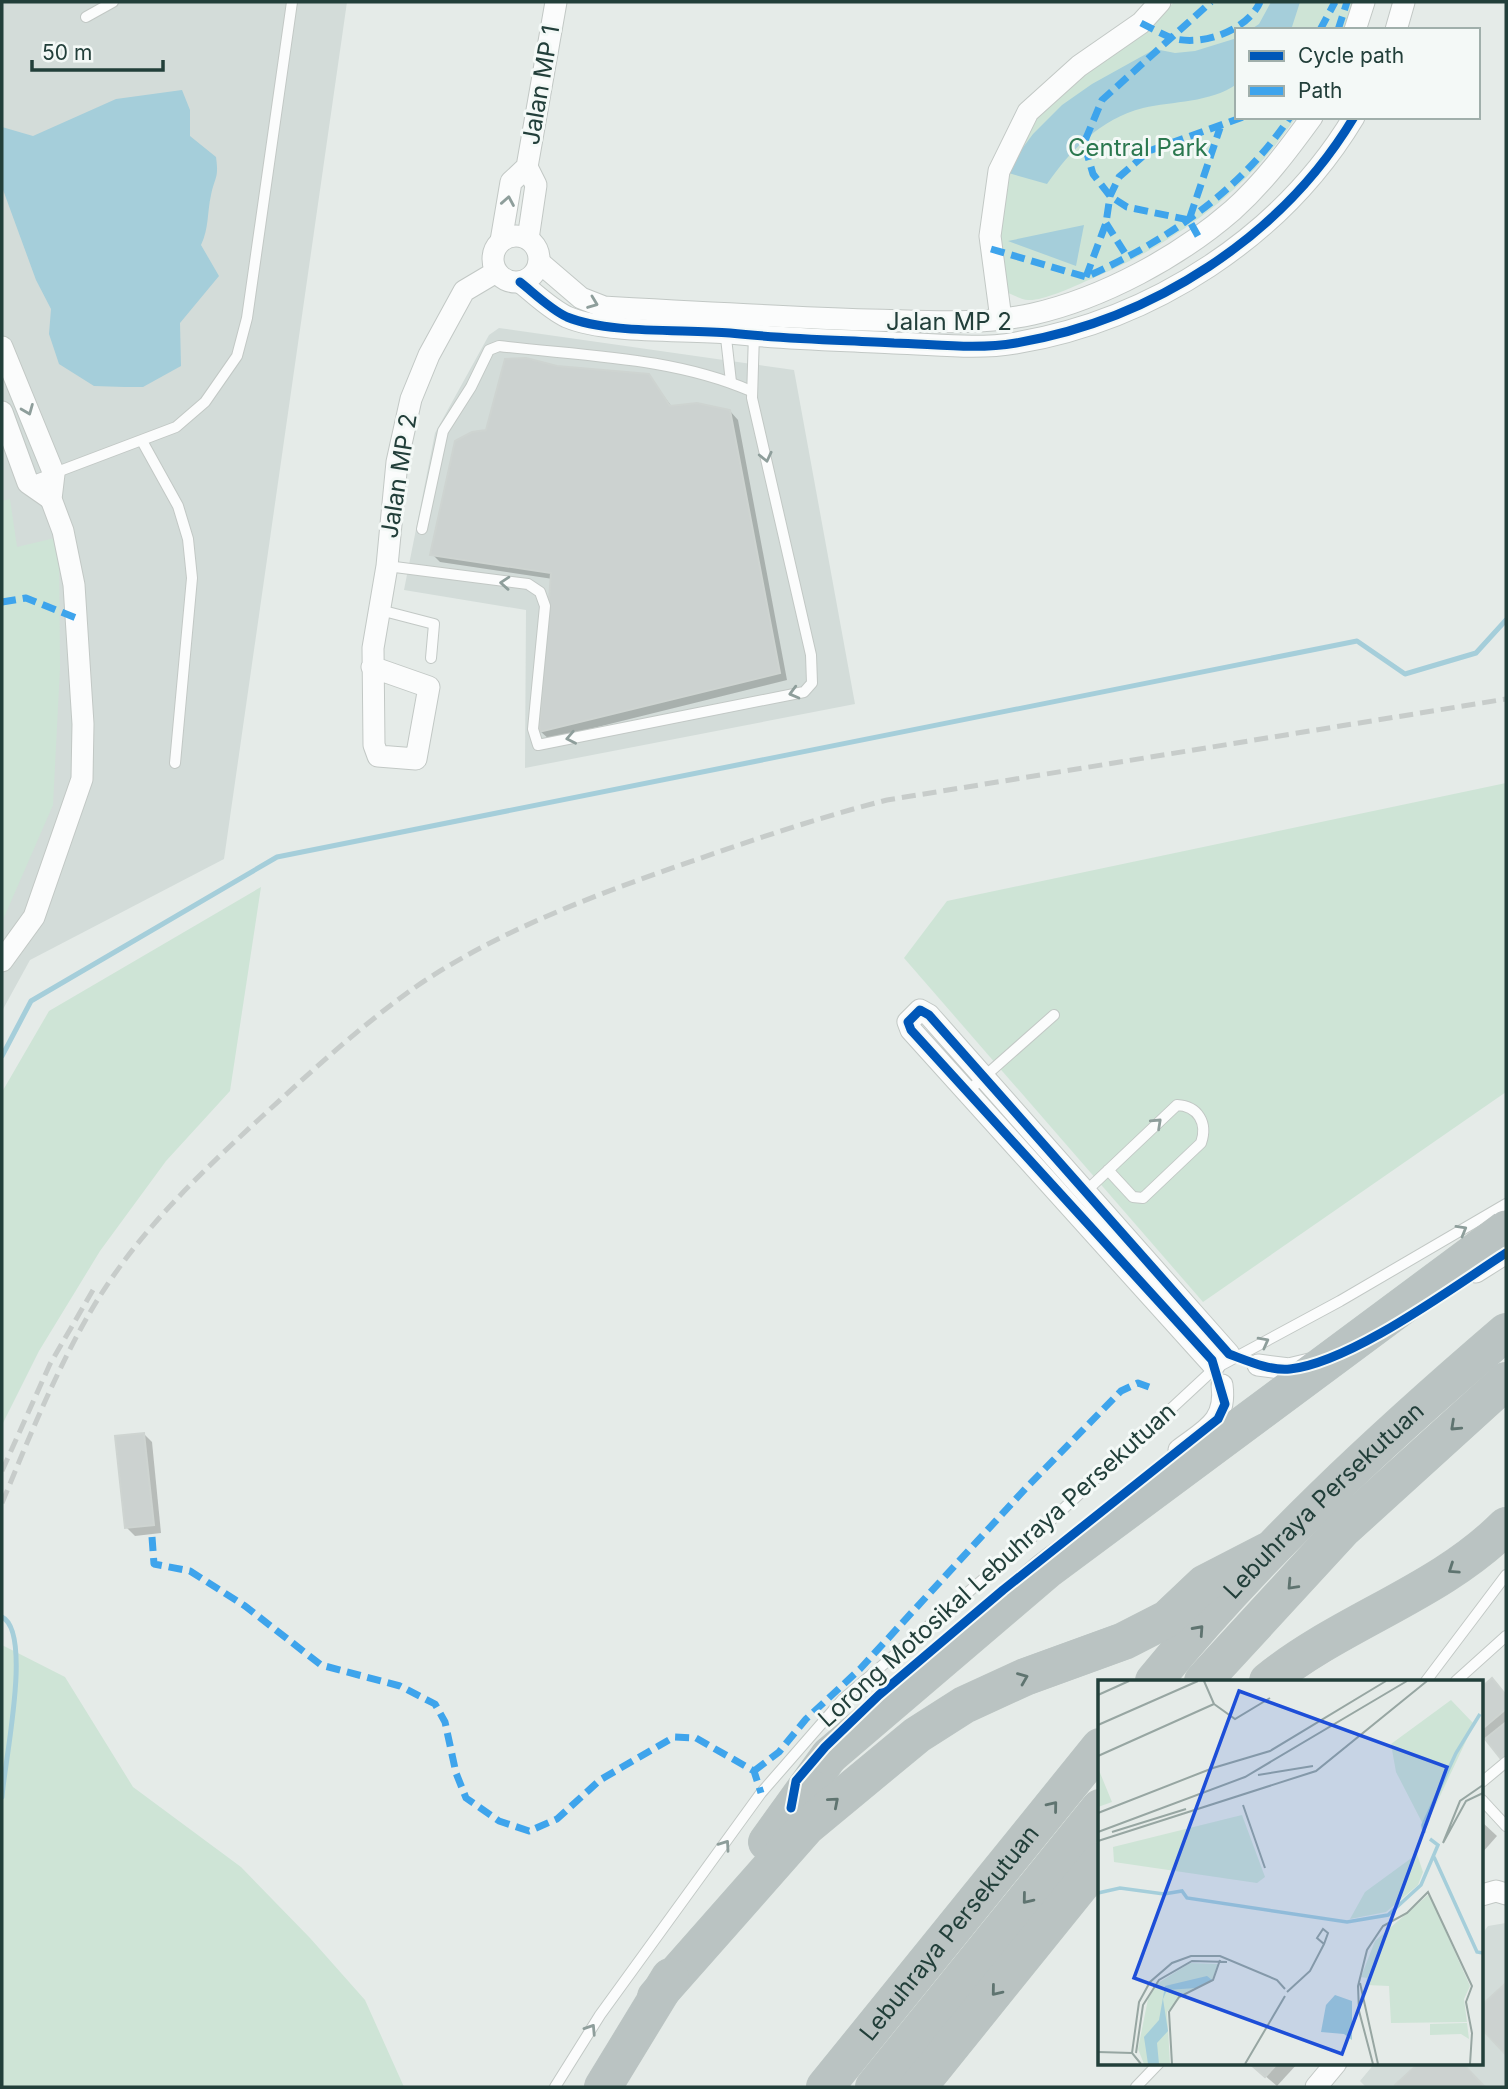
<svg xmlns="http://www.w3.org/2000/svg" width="1508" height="2089" font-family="Inter,sans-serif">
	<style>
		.built { fill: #d3dcd9 }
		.green { fill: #cee4d6 }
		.water { fill: #a5ceda }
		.shadow { fill: #0003 }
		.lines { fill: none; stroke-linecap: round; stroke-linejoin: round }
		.stream { stroke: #a5ceda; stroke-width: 5 }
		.building { fill: #ccd2d0; stroke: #ced4d1; stroke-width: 2 }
		.lane-casing { stroke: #c2c8c5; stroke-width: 12 }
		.street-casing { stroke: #c2c8c5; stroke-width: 23 }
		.highway-casing { stroke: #bdc6c4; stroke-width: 38 }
		.lane { stroke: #fbfcfc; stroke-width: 10 }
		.street { stroke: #fbfcfc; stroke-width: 21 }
		.highway { stroke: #bac3c2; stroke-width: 37 }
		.rail { stroke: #c7ccca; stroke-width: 5; stroke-dasharray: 14 7; stroke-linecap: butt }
		.highway-bridge-casing { stroke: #bdc6c4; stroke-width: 38; stroke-linecap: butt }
		.highway-bridge { stroke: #bac3c2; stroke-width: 37 }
		.quiet { stroke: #3ea4ec; stroke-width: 7; stroke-dasharray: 14 7; stroke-linecap: butt }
		.cycleway-casing { stroke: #f4f9f7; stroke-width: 13 }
		.cycleway { stroke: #0057b8; stroke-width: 9 }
		.oneway { stroke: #8e9e9b }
		.oneway2 { stroke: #5f7470 }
		.labels { text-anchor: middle; stroke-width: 6; stroke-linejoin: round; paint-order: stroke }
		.street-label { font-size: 24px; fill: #223f3a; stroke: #f4f9f7 }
		.park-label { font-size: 24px; fill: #2b784f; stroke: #f4f9f7 }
		.inset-river { fill: none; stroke: #a5ceda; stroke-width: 3.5 }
		.inset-road { fill: none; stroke: #97a6a2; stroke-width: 2 }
		.view { fill: #1d4ed8; fill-opacity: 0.15; stroke: #1d4ed8; stroke-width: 3.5 }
		.inset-edge { fill: none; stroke: #223f3a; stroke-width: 3.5 }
	</style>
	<rect width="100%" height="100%" fill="#e5ebe8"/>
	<g class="built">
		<path d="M2,2H347L224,859L30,960L2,1011Z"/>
		<path d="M499,328L794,370L855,704L525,768L526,610L404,590L435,433L489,335Z"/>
		<path d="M1506,1923V2087H1366L1360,2081L1375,2063H1482V1934L1488,1926Z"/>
	</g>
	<g class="green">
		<path d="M1174,2H1353L1344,30H1237V117H1296C1244,195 1169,247 1084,282C1071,288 1042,301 1028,300C1021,300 1010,293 1003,291L996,259L1004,170L1043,108L1082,72L1142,34Z"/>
		<path d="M10,499L17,547L59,537L60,668L53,805L2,922V501Z"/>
		<path d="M1506,783V1092L1203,1302L904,958L947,901Z"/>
		<path d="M261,887L230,1091L166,1161L100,1251L39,1351L2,1425V1092L49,1011Z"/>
		<path d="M2,1645L65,1677L133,1787L241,1867L310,1938L365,2000L404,2087H2Z"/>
	</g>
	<g class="water">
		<path d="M1271,2H1300L1291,30H1250L1259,24Z"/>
		<path d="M1237,38V84C1210,103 1173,101 1143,108C1100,119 1071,150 1047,184L1005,172L1033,134L1062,105L1092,84L1155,49L1175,53L1195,51Z"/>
		<path d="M182,90L190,110V136L216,157C219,179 215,176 211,195C207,213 209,228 201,245L219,276L180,323L181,366L143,387H124L94,386L59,364L49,334L51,309L36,280L2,187V127L33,136L116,99Z"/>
		<path d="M1084,225L1076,266L1008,241Z"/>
	</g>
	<g class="shadow">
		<path d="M557,368L649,376L672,407L730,411L738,420L787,680L549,739L541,732L553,579L440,562L432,554L487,431Z"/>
		<path d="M144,1434L152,1442L161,1533L135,1536L127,1528Z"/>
		<path d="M1492,1680L1506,1696V1762L1487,1739L1482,1740V1689Z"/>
		<path d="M1482,1822L1497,1836L1482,1853Z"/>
		<path d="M1250,2063H1298L1277,2086Z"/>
		<path d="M1422,2063H1461L1483,2087H1399L1397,2085Z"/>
	</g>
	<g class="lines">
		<g class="stream">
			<path d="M2,1056L31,1001L277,857L1357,641L1405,674L1476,653L1506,620"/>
			<path d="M2,1617C33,1632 4,1764 2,1797"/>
		</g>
	</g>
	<g class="building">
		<path d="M526,358L557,366L649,374L670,406L697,403L730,410L780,673L539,732L551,573L430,555L455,441L472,432L486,430L505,359Z"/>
		<path d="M144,1433L154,1525L125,1528L115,1436Z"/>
		<path d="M1492,1678L1506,1695V1709L1482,1729V1687Z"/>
		<path d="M1506,1722V1755L1501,1759L1485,1739Z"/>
		<path d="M1506,1983V2055L1482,2029V2005Z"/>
		<path d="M1249,2063H1278L1265,2077Z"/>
		<path d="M1419,2063H1462L1485,2087H1397L1395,2085Z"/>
	</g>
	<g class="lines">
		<g class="lane-casing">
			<g id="lane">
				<path d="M86,17L113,2"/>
				<path d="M725,329L731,382"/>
				<path d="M142,441L178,506L188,539L192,578L175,763"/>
				<path d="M28,483L176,427L205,402L237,356L247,318L292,2"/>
				<path d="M422,529L443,431L471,387L489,350L499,346C583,356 673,357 751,391"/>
				<path d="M387,566L528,584L540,592L545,606L533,729L538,745L804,692L812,683L811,655L752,398L754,334"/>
				<path d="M380,610L434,624L431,658"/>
				<path d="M967,1092L1054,1015"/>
				<path d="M1083,1194L1177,1105C1198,1106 1208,1123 1201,1143L1143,1198L1133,1197L1108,1170"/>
				<path d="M1426,1681L1506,1575"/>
				<path d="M1456,1681L1506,1636"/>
				<path d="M1482,1782L1506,1762"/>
				<path d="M1482,1800L1506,1826"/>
				<path d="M555,2087L600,2015L761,1793L843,1699L1034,1536L1214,1369L1340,1301L1506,1204"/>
				<path d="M1136,2087L1159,2063"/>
			</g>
		</g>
		<g class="street-casing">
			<g id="street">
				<path d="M1355,30L1364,2"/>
				<path d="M1396,30L1404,2"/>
				<path d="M527,167L536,185L528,239"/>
				<circle cx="516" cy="259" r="23"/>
				<path d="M501,241L511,182L527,167L556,2"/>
				<path d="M539,262L581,298L604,307C693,312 781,317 869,320C923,321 979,326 1033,314C1103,298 1179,257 1233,210C1264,182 1288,150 1312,117"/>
				<path d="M520,282C534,293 550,309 567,317C608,334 683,329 730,333C784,339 839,340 894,343C934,344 976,350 1016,343C1152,320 1282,237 1354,117"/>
				<path d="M1001,319L990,236L999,171L1028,112L1079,66L1141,23L1160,2"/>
				<path d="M2,347L54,474L51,499L63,531L74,585L83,724L82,779L34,917L2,961"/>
				<path d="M2,412L28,483L51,499"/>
				<path d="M372,667L429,687L416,759L378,756L374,745L373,648L387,566L397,462L411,399L429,355L464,291L496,272"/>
				<path d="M1476,1272L1506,1253"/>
				<path d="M1258,1365L1289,1369L1314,1363"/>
				<path d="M1214,1366L911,1030L908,1022L920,1010L929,1015L1229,1354"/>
				<path d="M1179,1450C1205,1430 1227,1422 1222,1385"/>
				<path d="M1482,1895L1496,1891L1506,1894"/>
				<path d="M1316,2087L1336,2063"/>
			</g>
		</g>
		<g class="highway-casing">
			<g id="highway">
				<path id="s1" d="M1154,1681C1259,1552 1380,1440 1506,1332"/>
				<path d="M1203,1681L1343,1529L1506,1381"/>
				<path d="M1268,1681C1342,1621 1438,1594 1506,1526"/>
				<path d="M767,1842L829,1756"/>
				<path d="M656,1997L807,1826L917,1735L964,1705L1025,1677L1124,1641L1167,1619L1204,1584L1268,1551"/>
				<path d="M603,2087L670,1977"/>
				<path id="s2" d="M825,2087L1100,1747"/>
				<path d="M874,2087L1100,1808"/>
				<path d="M918,2087L1100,1861"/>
			</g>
		</g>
		<use href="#lane" class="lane"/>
		<use href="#street" class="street"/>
		<use href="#highway" class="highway"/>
		<g class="rail">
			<path d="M2,1471L50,1364L93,1290"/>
			<path d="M2,1503C29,1438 56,1370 92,1309C135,1236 194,1179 256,1122C306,1076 358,1028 414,988C494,933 587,898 678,866C747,842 816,818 887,800L1506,699"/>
		</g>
		<g class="highway-bridge-casing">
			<path id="highway-bridge" d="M829,1756L1047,1570L1506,1229"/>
		</g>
		<use href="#highway-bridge" class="highway-bridge"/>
		<g class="quiet">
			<path d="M1141,23C1151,28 1162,34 1172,38C1202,47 1248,30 1260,2"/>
			<path d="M1320,30L1335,2"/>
			<path d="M1338,30L1347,2"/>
			<path d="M1189,220L1127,207L1110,196L1093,174L1084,143L1102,100L1211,2"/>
			<path d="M1106,223L1128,258"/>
			<path d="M1198,236L1189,220L1220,128"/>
			<path d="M991,249L1086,277C1166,241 1240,192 1290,117"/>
			<path d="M1086,277L1106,223L1110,196L1119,177L1149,151L1243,117"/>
			<path d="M2,602L26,598L76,618"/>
			<path d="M152,1537L154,1564L190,1571L245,1606L321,1665L400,1686L435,1704L445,1722L456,1773L466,1798L499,1821L529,1831L557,1819L600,1780L674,1737L696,1738L754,1771L761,1793"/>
			<path d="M754,1771L779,1752L806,1719L860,1669L1026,1488L1121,1391L1138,1383L1149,1387"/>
		</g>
		<g class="cycleway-casing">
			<g id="cycleway">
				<path d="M520,282C534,293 550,309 567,317C608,334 683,329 730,333C784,339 839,340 894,343C934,344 976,350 1016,343C1152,320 1282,237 1354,117"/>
				<path d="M791,1808L796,1781L825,1747L879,1695L1003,1590L1218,1419L1225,1404L1212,1360L911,1030L908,1022L920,1010L929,1015L1229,1354C1248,1361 1270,1371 1290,1369C1352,1362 1453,1287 1506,1253"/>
			</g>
		</g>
		<use href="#cycleway" class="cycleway"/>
	</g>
	<defs><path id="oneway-chevron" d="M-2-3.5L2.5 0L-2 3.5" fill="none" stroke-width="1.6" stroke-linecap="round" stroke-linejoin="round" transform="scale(1.75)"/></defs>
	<g class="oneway">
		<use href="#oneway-chevron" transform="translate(508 201) rotate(-80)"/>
		<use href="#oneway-chevron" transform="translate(593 303) rotate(21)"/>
		<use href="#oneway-chevron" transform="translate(28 410) rotate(68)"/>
		<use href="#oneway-chevron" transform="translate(766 457) rotate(77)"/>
		<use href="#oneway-chevron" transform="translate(505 583) rotate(-176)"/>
		<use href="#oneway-chevron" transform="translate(794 693) rotate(165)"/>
		<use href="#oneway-chevron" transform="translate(571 738) rotate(169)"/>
		<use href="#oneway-chevron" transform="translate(1157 1123) rotate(-43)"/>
		<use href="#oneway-chevron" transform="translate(1462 1230) rotate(-30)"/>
		<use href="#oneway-chevron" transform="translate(1264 1342) rotate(-28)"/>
		<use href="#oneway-chevron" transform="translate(725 1845) rotate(-55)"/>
		<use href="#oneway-chevron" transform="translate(591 2029) rotate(-57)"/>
	</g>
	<g class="oneway2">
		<use href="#oneway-chevron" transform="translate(1455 1426) rotate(137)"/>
		<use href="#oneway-chevron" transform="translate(1453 1569) rotate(146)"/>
		<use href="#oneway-chevron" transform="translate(1292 1585) rotate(133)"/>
		<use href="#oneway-chevron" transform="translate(1199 1630) rotate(-48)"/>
		<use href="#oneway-chevron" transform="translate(1023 1678) rotate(-22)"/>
		<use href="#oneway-chevron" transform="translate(834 1802) rotate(-41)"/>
		<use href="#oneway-chevron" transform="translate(1053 1806) rotate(-51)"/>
		<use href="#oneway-chevron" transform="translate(1027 1899) rotate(129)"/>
		<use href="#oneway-chevron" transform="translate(996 1991) rotate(129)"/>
	</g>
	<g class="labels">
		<g class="street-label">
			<text transform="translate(541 85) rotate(-80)" y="8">Jalan MP 1</text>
			<text x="949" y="330">Jalan MP 2</text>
			<text transform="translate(399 476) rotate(-81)" y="8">Jalan MP 2</text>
			<text dy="8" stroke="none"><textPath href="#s1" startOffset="248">Lebuhraya Persekutuan</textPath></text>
			<text transform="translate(997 1565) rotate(-42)" y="8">Lorong Motosikal Lebuhraya Persekutuan</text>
			<text dy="8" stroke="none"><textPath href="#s2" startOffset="198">Lebuhraya Persekutuan</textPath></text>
		</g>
		<g class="park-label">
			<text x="1138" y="156">Central Park</text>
		</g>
	</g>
	<g transform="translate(1098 1680)">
		<rect width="385" height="385" fill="#e5ebe8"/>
		<path d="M353,20L376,44L327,148L298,92L293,64ZM0,88L14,122L0,127ZM144,135L167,197L159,203L16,182L15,167ZM319,174L325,192L320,205L288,232L252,239L267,212ZM331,214L372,306L366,319L369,342L293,343L291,306L268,305L269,298L263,297L277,261ZM92,283L120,284L114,300L88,312L69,332L72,384H46L40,369L50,319L60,303ZM369,343L371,359L363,354L332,355V344Z" fill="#cee4d6"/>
		<path d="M109,296L114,300L98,308L69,310L65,319L70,351L59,363L61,384H50L46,357L61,340L67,306ZM237,315L254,321V360L246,354L223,352L228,325Z" fill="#a5ceda"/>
		<path class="inset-river" d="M326,153L325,145L358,73L382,34M336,177L379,272L385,273M0,213L22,208L66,214L84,211L89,218L249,242L290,235L323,205L340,165L332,159"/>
		<path class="inset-road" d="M106,1L116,24M0,15L31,1M116,24L137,39L172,18M0,45L100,1M0,76L116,24M160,95L215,86M385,105L362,121L345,163L368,121L385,113M145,125L167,188M0,133L115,88L172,71L288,1M0,152L147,97L309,1M14,152L88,129M0,161L218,91L329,1M262,303L280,384M189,312L212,291L225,266L226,264L230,253L225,249L219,258L226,264M0,372L34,373M38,373L45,325L61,300L94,281L129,282M43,384L34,373L41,322L52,302L74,283L93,276H122L179,300L187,309M74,384L71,332L81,317L115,300L122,280M147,384L187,316M275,384L261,331L260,306L269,270L285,246L309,233L330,212L374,306L368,322L374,353L372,384"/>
		<path class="view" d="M141,11L349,87L244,374L36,298Z"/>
		<rect width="385" height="385" class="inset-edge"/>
	</g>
	<rect width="1508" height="2089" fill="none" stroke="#223f3a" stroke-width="7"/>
	<rect x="1235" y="28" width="245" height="91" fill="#f4f9f7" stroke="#a0afab" stroke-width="2"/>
	<rect x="1249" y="51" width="35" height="10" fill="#0057b8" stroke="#a0afab" stroke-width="2"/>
	<text x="1298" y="63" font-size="21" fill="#223f3a">Cycle path</text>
	<rect x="1249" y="86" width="35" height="10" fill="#3ea4ec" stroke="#a0afab" stroke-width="2"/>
	<text x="1298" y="98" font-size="21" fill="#223f3a">Path</text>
	<path d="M32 60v10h131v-10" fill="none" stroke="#223f3a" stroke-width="3.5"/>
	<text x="42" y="60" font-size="21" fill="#223f3a" stroke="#f4f9f7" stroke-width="5" paint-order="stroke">50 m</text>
</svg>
